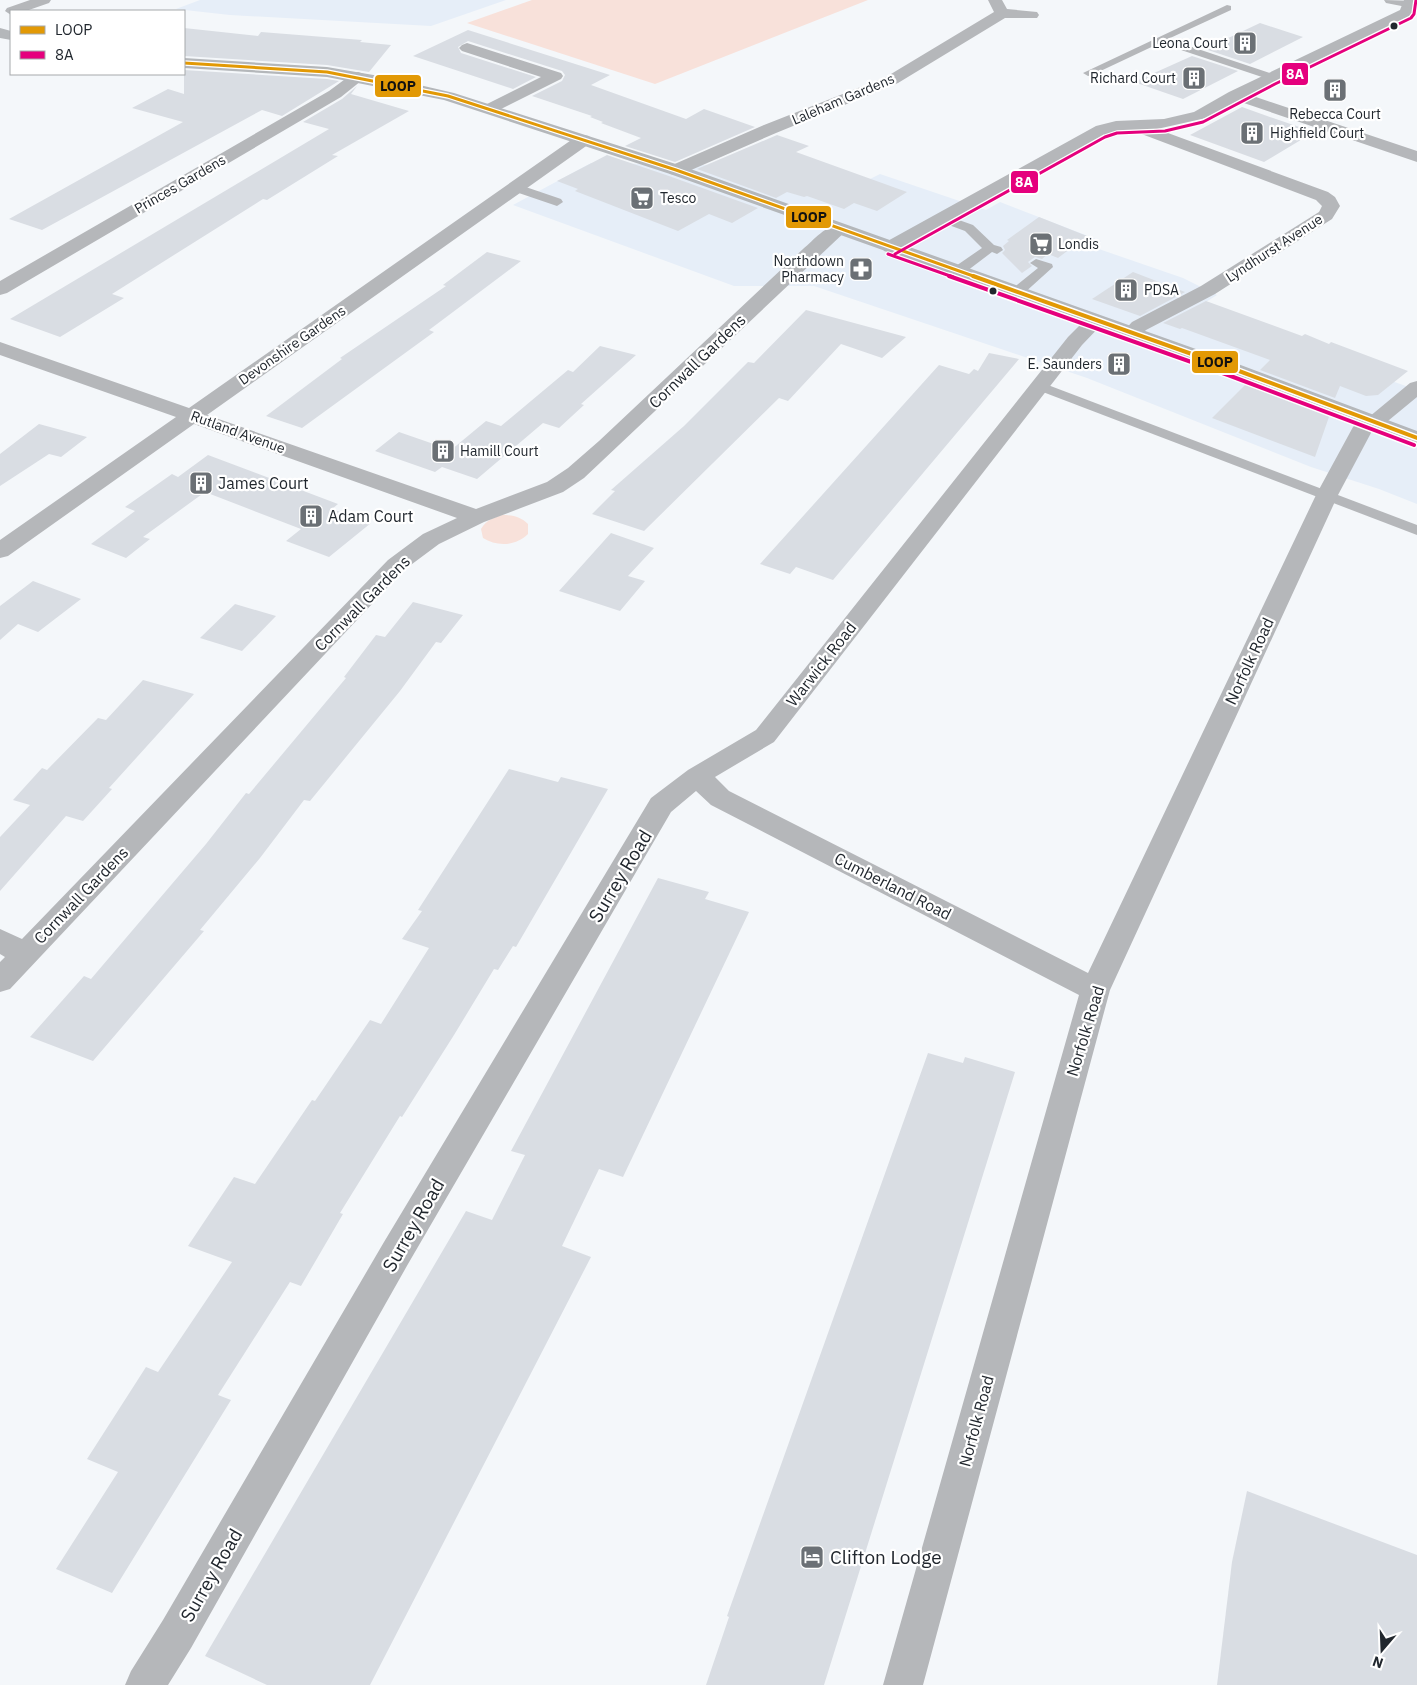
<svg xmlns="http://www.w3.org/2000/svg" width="1417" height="1685" font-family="'IBM Plex Sans',sans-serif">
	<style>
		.built { fill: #e6eef8 }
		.green { fill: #f8e1da }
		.building { fill: #d9dde3 }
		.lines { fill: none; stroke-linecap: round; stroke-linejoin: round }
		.service { fill: #b5b7ba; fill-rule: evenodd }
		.minor { fill: #b5b7ba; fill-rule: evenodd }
		.tertiary { fill: #b5b7ba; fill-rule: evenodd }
		.secondary { fill: #b4b7ba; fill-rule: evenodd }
		.bus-1-far1-casing { stroke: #fff; stroke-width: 5.5 }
		.bus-1-casing { stroke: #fff; stroke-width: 7 }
		.bus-2-far1-casing { stroke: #fff; stroke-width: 5.5 }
		.bus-2-casing { stroke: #fff; stroke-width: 7 }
		.bus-1-far1 { stroke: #e29905; stroke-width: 3 }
		.bus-1 { stroke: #e29905; stroke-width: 4 }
		.bus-2-far1 { stroke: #e5007d; stroke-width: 3 }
		.bus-2 { stroke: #e5007d; stroke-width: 4 }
		.bus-dot { fill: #21272e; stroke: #fff; stroke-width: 2 }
		.labels { text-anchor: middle; stroke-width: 4.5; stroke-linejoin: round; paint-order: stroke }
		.far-poi-label { font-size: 14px; fill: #21272e; stroke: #fff; text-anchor: start }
		.far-street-label { font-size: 14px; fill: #21272e; stroke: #fff }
		.street-label { font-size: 16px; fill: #21272e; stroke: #fff }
		.poi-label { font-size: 16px; fill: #21272e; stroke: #fff; text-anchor: start }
		.near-street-label { font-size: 19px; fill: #21272e; stroke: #fff }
		.near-poi-label { font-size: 19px; fill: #21272e; stroke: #fff; text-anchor: start }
		.line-badge { stroke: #fff; stroke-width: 2 }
		.badge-label { font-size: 14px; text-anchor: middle; font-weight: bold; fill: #fff }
		.pale-badge-label { font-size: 14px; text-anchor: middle; font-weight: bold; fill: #111 }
	</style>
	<rect width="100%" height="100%" fill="#f4f7fa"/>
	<g class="built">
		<path d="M200,0H506L431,26L230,15L176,9Z"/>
		<path d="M591,163L716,165L842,193L880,174L986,210L1000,202L1101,241L1093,247L1183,278L1217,295L1193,310L1417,390V504L1379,489L1311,467L1087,378L814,286H734L513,205Z"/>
	</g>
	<g class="green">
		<path d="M532,0H868L655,84L467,23Z"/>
		<path d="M502,515C513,515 521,517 528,524V534C516,546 497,547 483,538L481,529C486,520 493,518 502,515Z"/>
	</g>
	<g class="building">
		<path d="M1260,23L1303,37L1250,64L1205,49Z"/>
		<path d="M184,28L258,36L261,32L362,40L360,42L391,45L369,72L327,65L184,56Z"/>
		<path d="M468,30L610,75L591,85L686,119L704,109L755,127L675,162L625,146L641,138L601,123L603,122L590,117L592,116L532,96L562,81L565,75L562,71L468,41L458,47L461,53L536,77L513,89L413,56Z"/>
		<path d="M1192,56L1238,71L1183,99L1134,82Z"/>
		<path d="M184,70L327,79L339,81L282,116L262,110L42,230L9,219L183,122L132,108L168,89L184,94Z"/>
		<path d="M357,86L351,94L409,111L332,155L338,156L267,200L263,199L112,294L124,298L60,337L10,319L329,129L303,122L342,99Z"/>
		<path d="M1242,107L1273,118L1314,132L1264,162L1190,135Z"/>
		<path d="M777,135L809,146L796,152L907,192L877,211L854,203L844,209L807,196L804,197L787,192L776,198L697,169Z"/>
		<path d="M607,155L669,176L758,208L732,223L709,214L678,231L575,191L578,189L557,181Z"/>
		<path d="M1039,217L1087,236L1058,258L1048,254L1042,259L1035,257L1028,262L1032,266L1022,273L1002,253L1005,250L1003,246L1009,241L1007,240Z"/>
		<path d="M487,252L521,261L429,330L434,332L302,428L266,416L342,359L340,358L446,286L443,285Z"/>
		<path d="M1133,272L1185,292L1140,316L1092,299Z"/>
		<path d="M1206,301L1302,336L1305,334L1329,344L1331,342L1408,371L1378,395L1366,396L1340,386L1335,398L1260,370L1270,360L1182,328L1180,329L1163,323Z"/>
		<path d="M806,310L906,337L882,358L841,344L788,401L779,398L644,531L592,514L615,491L611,490L684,426L748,362L754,363Z"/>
		<path d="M600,346L636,355L581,404L584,405L559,428L543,423L477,479L442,467L435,472L375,451L399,432L451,450L486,421L501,426L568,370L573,372Z"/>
		<path d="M989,353L1019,359L833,580L796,567L790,574L760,564L939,365L969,374L974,369L978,371Z"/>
		<path d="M1247,383L1330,414L1315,457L1212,418Z"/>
		<path d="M39,424L87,437L61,457L49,454L0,486V454Z"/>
		<path d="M208,455L338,504L332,509L371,523L329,557L286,541L301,529L205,492L143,537L150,539L126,558L91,544L135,511L125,507L172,474L178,477Z"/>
		<path d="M611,533L654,548L628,576L645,581L620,611L559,591Z"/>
		<path d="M33,581L81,599L38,632L18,624L0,640V606Z"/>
		<path d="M413,602L463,615L441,643L436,642L400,691L310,801L304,800L260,858L200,930L204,931L93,1061L30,1037L84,976L91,979L206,844L246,793L249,794L346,678L344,677L376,635L385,637Z"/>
		<path d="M235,604L276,616L242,651L200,638Z"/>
		<path d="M143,680L194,694L109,788L112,789L83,821L66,816L0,891V837L30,805L13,800L42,768L47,770L98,718L106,720Z"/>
		<path d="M509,769L558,782L561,777L608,789L516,947L513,946L498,970L494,969L454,1035L402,1117L400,1116L340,1213L343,1214L301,1286L290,1282L218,1395L231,1400L112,1593L56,1569L118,1472L87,1459L146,1367L158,1372L232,1262L188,1246L234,1177L255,1184L312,1100L315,1101L370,1020L381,1024L429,948L402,939L422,911L418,910Z"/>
		<path d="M658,878L709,892L705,899L749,912L623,1177L599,1169L562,1246L591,1257L370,1685H267L205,1656L466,1211L492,1220L525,1155L511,1151Z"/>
		<path d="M928,1053L963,1063L965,1057L1015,1072L824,1685H706L729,1617L727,1616Z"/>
		<path d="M1247,1491L1417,1555V1685H1217L1232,1562Z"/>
	</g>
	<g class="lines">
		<g class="service">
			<path d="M1227,5L1231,6V10L1168,39L1276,75L1277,77L1276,79H1268L1160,43L1092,75L1088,76L1083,73Z"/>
			<path d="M514,183L561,199L563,202L557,206L510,190L508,187L510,184Z"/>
			<path d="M942,214L973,225L994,245L1001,247L1003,250L997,254L992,252L963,274H953L952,271L953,268L982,248L965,231L938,221L936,218L938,215Z"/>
			<path d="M1036,259L1052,264L1053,267L1022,295H1012L1010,292L1012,289L1038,268L1030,263Z"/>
			<path d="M1040,382L1417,525V535L1035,389L1033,386Z"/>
		</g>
		<g class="minor">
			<path d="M988,0H1002L1007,9L1037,12L1039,15L1037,18H1005L898,83L776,133L682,174L676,175L670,174L667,170L670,166L764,125L886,77L994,12Z"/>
			<path d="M1404,0H1414L1416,3L1412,15L1250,95L1417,151V162L1238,101L1206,118L1157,129L1328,192L1335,197L1340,206L1332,219L1215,294L1146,330C1139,337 1135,340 1125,337L1122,333L1132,322L1201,286L1319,212L1322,206L1316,200L1131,130L1108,134L898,251L891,253L884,251L882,247L884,243L1096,126L1116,121L1164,119L1194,112L1229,92L1400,10Z"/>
			<path d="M467,43L561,73L563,76L561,79L495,112H483L481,109L483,106L541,77L462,51L459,48L462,45Z"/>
			<path d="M358,72L364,74L366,77L341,97L7,293L0,295V281L329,91L352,74Z"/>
			<path d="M583,135L589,136L591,140L589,144L207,415L476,509L547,482L568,468L599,441L803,249C815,239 829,221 845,225L848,229L584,478L563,492L484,522L439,544L404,570L10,989L0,992V962L5,957L0,954V929L22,939L388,560L423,534L457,518L194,424L8,556L0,558V540L176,417L0,355V342L189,408L577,136Z"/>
			<path d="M1095,315L1102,317L1105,321L1082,345L774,742L715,777L729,791L1088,973L1316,495L1353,427L1357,423L1369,417L1410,383L1417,381V397L1383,425L1372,431L1338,495L1110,990L923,1685H883L1079,995L711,805L696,791L671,812L408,1264L191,1648L168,1685H125L131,1671L163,1620L384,1242L651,798L688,770L756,730L1068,337L1088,317Z"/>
		</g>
		<g class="tertiary">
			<path d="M30,0H51L49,3L26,11H11V15L5,11L7,8Z"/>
			<path d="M1384,0L1417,1V9L1386,3Z"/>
		</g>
		<g class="secondary">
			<path d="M0,28L11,31V40L0,38Z"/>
			<path d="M184,58L327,67L385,77L454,93L682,166L1238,364L1417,431V444L1224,372L670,174L444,100L327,77L184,68Z"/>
		</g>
		<g class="bus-1-far1-casing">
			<path id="bus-1-far1" d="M184,63L327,72L448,96L676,170L976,277"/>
		</g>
		<g class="bus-1-casing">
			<path id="bus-1" d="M973,276L1231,368L1417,438"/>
		</g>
		<g class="bus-2-far1-casing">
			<g id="bus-2-far1">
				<path d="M888,254L953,277"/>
				<path d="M895,254L1105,137L1117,133L1165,131L1203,122L1275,84L1411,18L1414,14L1416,0"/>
			</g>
		</g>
		<g class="bus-2-casing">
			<path id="bus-2" d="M949,276L1228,375L1414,445"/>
		</g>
		<use href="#bus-1-far1" class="bus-1-far1"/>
		<use href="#bus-1" class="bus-1"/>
		<use href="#bus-2-far1" class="bus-2-far1"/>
		<use href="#bus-2" class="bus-2"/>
	</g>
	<defs>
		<g id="building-square" transform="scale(1.25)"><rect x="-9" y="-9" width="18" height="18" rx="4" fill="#6b7075" stroke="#fff"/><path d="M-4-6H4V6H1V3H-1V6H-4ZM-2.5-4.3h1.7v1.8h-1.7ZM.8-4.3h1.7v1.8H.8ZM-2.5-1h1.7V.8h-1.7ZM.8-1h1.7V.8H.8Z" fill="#fff"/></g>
		<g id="supermarket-square" transform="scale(1.25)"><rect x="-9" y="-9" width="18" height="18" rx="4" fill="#6b7075" stroke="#fff"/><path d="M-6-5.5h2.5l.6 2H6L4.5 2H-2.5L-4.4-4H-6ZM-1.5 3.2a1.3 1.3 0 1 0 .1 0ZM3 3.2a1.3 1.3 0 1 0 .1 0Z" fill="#fff"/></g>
		<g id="pharmacy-square" transform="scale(1.25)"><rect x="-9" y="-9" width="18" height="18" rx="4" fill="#6b7075" stroke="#fff"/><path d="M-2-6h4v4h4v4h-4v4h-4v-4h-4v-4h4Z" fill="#fff"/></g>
		<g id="hotel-square" transform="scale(1.25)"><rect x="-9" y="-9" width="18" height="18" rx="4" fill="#6b7075" stroke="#fff"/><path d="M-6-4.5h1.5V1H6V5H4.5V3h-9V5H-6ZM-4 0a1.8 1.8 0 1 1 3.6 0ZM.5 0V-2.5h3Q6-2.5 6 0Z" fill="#fff"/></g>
	</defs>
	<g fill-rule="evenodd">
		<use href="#building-square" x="1245" y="43"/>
		<use href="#building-square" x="1194" y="78"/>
		<use href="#building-square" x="1335" y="90"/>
		<use href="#building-square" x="1252" y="133"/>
		<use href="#supermarket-square" x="642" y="198"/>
		<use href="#supermarket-square" x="1041" y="244"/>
		<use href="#pharmacy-square" x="861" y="269"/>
		<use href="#building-square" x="1126" y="290"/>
		<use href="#building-square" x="1119" y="364"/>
		<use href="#building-square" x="443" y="451"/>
		<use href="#building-square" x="201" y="483"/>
		<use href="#building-square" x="311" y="516"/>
		<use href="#hotel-square" x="812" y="1557"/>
	</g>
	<g class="bus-dot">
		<circle cx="1394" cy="26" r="4.5"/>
		<circle cx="993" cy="291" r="4.5"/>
	</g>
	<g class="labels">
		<g class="far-poi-label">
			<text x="1228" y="48" text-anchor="end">Leona Court</text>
			<text x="1176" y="83" text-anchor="end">Richard Court</text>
			<text x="1335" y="119" text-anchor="middle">Rebecca Court</text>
			<text x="1270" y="138">Highfield Court</text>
			<text x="660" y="203">Tesco</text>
			<text x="1058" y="249">Londis</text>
			<text x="844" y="266" text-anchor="end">Northdown<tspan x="844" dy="16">Pharmacy</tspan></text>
			<text x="1144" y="295">PDSA</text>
			<text x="1102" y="369" text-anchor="end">E. Saunders</text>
			<text x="460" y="456">Hamill Court</text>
		</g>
		<g class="far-street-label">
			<text transform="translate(843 99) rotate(-23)" y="5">Laleham Gardens</text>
			<text transform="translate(180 184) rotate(-30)" y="5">Princes Gardens</text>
			<text transform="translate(1274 248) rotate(-33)" y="5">Lyndhurst Avenue</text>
			<text transform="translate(292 345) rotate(-35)" y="5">Devonshire Gardens</text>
			<text transform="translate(238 432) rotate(20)" y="5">Rutland Avenue</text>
		</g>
		<g class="street-label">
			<text transform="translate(697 361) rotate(-44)" y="6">Cornwall Gardens</text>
			<text transform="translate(362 603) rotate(-45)" y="6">Cornwall Gardens</text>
			<text transform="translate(1249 661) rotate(-65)" y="6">Norfolk Road</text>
			<text transform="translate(821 664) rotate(-52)" y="6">Warwick Road</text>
			<text transform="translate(893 886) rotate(27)" y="6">Cumberland Road</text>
			<text transform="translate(81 895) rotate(-46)" y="6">Cornwall Gardens</text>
			<text transform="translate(1085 1031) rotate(-73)" y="6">Norfolk Road</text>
			<text transform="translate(976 1421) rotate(-75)" y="6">Norfolk Road</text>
		</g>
		<g class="poi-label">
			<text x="218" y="489">James Court</text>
			<text x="328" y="522">Adam Court</text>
		</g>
		<g class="near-street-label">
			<text transform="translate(620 876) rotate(-59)" y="7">Surrey Road</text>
			<text transform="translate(413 1225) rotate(-60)" y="7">Surrey Road</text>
			<text transform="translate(211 1575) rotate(-60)" y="7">Surrey Road</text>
		</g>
		<g class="near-poi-label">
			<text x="830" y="1564">Clifton Lodge</text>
		</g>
	</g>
	<g class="line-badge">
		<rect x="1281" y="62" width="28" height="24" rx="5" fill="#e5007d"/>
		<rect x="374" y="74" width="48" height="24" rx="5" fill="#e29905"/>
		<rect x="1010" y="170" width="29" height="24" rx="5" fill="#e5007d"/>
		<rect x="785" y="205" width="47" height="24" rx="5" fill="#e29905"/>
		<rect x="1191" y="350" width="48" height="24" rx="5" fill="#e29905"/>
	</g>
	<g class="badge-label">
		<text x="1295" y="79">8A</text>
		<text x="1024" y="187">8A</text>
	</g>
	<g class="pale-badge-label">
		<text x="398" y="91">LOOP</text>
		<text x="809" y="222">LOOP</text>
		<text x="1215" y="367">LOOP</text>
	</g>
	<rect x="10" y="10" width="175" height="65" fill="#ffffff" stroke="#a6a9ab"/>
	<rect x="20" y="26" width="25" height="8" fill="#e29905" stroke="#a6a9ab"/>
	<text x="55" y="35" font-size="15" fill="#21272e">LOOP</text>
	<rect x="20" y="51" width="25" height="8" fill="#e5007d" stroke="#a6a9ab"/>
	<text x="55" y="60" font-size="15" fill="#21272e">8A</text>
	<g transform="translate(1382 1650) rotate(199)" stroke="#ffffff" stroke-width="4" paint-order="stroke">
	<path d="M0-4L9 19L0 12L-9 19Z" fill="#21272e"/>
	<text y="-8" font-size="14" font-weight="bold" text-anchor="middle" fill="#21272e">N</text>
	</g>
</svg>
